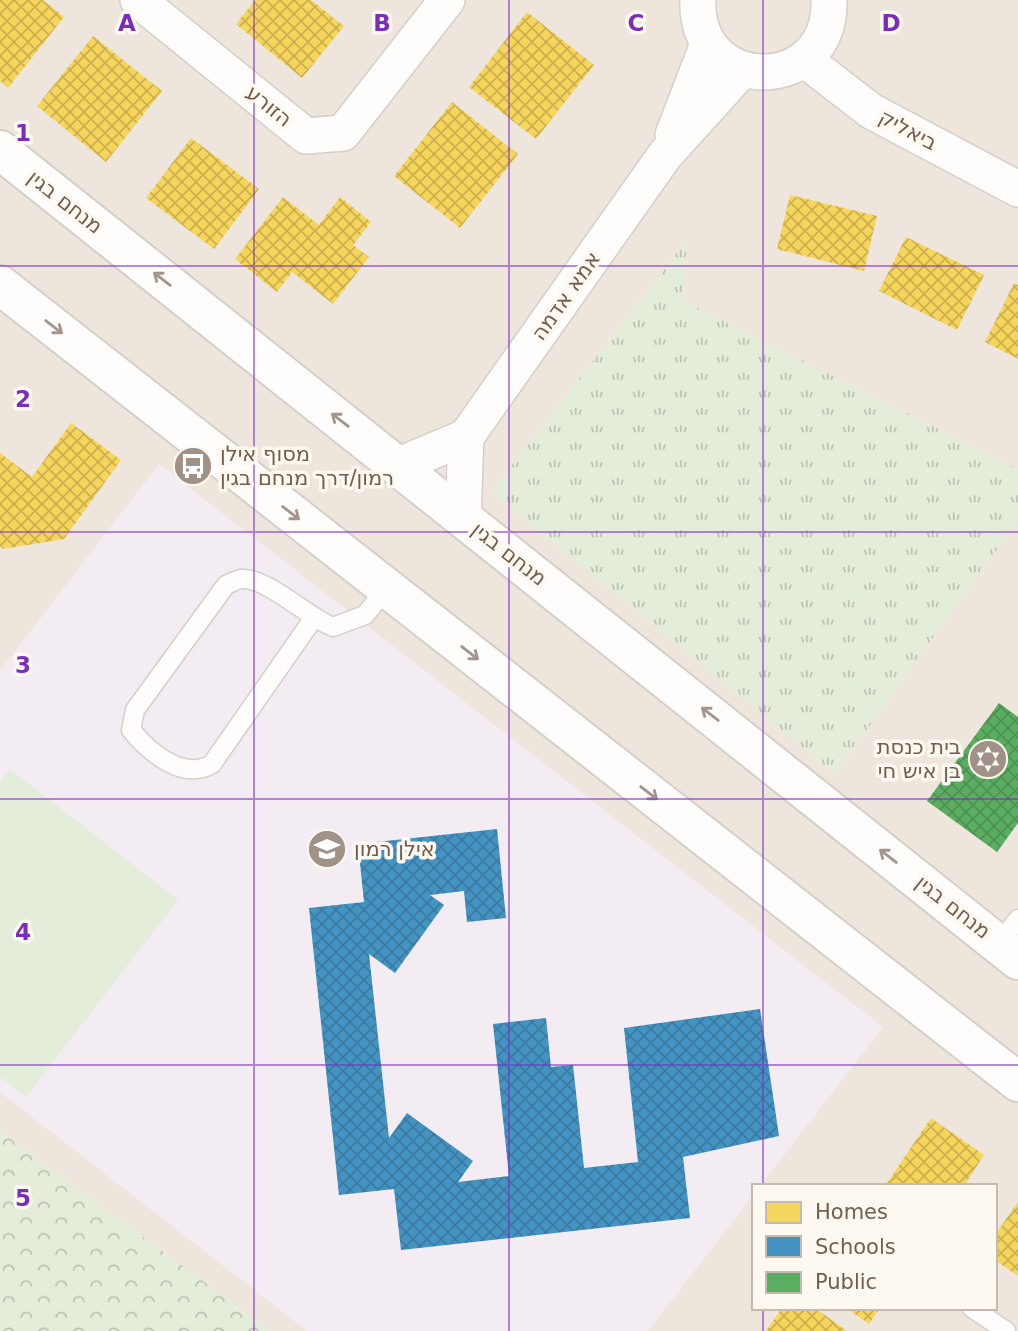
<svg xmlns="http://www.w3.org/2000/svg" width="1018" height="1331" font-family="'DejaVu Sans',Heebo,sans-serif">
	<style>
		.residential { fill: #eee6dc; fill-rule: evenodd }
		.education { fill: #f3ecf3 }
		.grass { fill: url(#grass-tufts) }
		.forest { fill: url(#forest-crowns) }
		.garden { fill: #e4ecda }
		.homes { fill: url(#homes-cross-hatch) }
		.schools { fill: url(#schools-cross-hatch) }
		.public { fill: url(#public-cross-hatch) }
		.lines { fill: none; stroke-linecap: round; stroke-linejoin: round }
		.lane-casing { stroke: #d4cfc9; stroke-width: 21 }
		.street-casing { stroke: #d4cfc9; stroke-width: 38 }
		.secondary-casing { stroke: #d4cfc9; stroke-width: 42 }
		.lane { stroke: #fefdfc; stroke-width: 18 }
		.street { stroke: #fefdfc; stroke-width: 35 }
		.secondary { stroke: #fefdfc; stroke-width: 38 }
		.oneway { stroke: #a3958c }
		.grid { fill: none; stroke: #7b2cbf; stroke-width: 2; stroke-opacity: 0.55 }
		.labels { text-anchor: middle; stroke-width: 7; stroke-linejoin: round; paint-order: stroke }
		.street-label { font-size: 21px; fill: #725d50; stroke: #fdf8f0 }
		.poi-label { font-size: 21px; fill: #725d50; stroke: #fdf8f0; text-anchor: start }
		.grid-label { font-size: 23px; text-anchor: middle; font-weight: bold; fill: #7b2cbf; stroke: #fdf8f0; stroke-width: 7; stroke-linejoin: round; paint-order: stroke }
	</style>
	<defs>
		<pattern id="grass-tufts" width="24" height="20" patternUnits="userSpaceOnUse" patternTransform="scale(1.75)"><rect width="24" height="20" fill="#e4ecda"/><path d="M3 7l-1-3M5 7V3M7 7l1-3M15 17l-1-3M17 17v-4M19 17l1-3" fill="none" stroke="#bdc2b3"/></pattern>
		<pattern id="forest-crowns" width="20" height="18" patternUnits="userSpaceOnUse" patternTransform="scale(1.75)"><rect width="20" height="18" fill="#e4ecda"/><path d="M2 6a3 3 0 1 1 6 0M12 15a3 3 0 1 1 6 0" fill="none" stroke="#bdc2b3"/></pattern>
		<pattern id="homes-cross-hatch" width="8" height="8" patternUnits="userSpaceOnUse" patternTransform="scale(1.75)"><rect width="8" height="8" fill="#f6d55c"/><path d="M0 0l8 8M0 8l8-8" fill="none" stroke="#ccb04e"/></pattern>
		<pattern id="schools-cross-hatch" width="8" height="8" patternUnits="userSpaceOnUse" patternTransform="scale(1.75)"><rect width="8" height="8" fill="#4393c3"/><path d="M0 0l8 8M0 8l8-8" fill="none" stroke="#3c7ba1"/></pattern>
		<pattern id="public-cross-hatch" width="8" height="8" patternUnits="userSpaceOnUse" patternTransform="scale(1.75)"><rect width="8" height="8" fill="#5aae61"/><path d="M0 0l8 8M0 8l8-8" fill="none" stroke="#4f9152"/></pattern>
	</defs>
	<rect width="100%" height="100%" fill="#f6f3ee"/>
	<path class="residential" d="M0,0H1018V1331H0ZM754,1186H995V1308H754Z"/>
	<path class="education" d="M159,464L883,1027L760,1186H754V1194L648,1331H307L0,1092V671Z"/>
	<path class="grass" d="M687,240L682,300L1018,469V520L835,774L491,492Z"/>
	<path class="forest" d="M0,1131L271,1331H0Z"/>
	<path class="garden" d="M10,769L178,900L26,1097L0,1077V782Z"/>
	<g class="homes">
		<path d="M0,0H43L64,17L8,88L0,81Z"/>
		<path d="M255,0H311L344,26L302,78L236,24Z"/>
		<path d="M527,12L594,65L536,139L469,87Z"/>
		<path d="M93,36L162,91L106,162L37,106Z"/>
		<path d="M452,102L518,154L460,228L394,176Z"/>
		<path d="M191,138L259,189L214,249L146,198Z"/>
		<path d="M790,195L877,216L864,271L777,249Z"/>
		<path d="M283,197L319,225L340,197L371,222L353,245L369,257L333,304L292,272L277,292L235,259Z"/>
		<path d="M906,237L984,275L957,330L879,291Z"/>
		<path d="M1014,283L1018,285V359L985,342Z"/>
		<path d="M71,423L121,460L64,539L3,549L0,546V453L32,477Z"/>
		<path d="M931,1118L984,1155L964,1186H885Z"/>
		<path d="M1018,1202V1276L995,1260V1235Z"/>
		<path d="M782,1308H815L847,1331H766Z"/>
		<path d="M846,1308H880L869,1324Z"/>
	</g>
	<path class="schools" d="M497,829L506,918L467,922L464,891L430,895L444,905L395,973L369,954L389,1138L407,1113L473,1161L458,1182L509,1176L493,1024L546,1018L551,1067L573,1065L584,1168L638,1162L624,1028L760,1009L779,1136L683,1157L690,1218L401,1250L394,1189L339,1195L309,908L364,902L358,844Z"/>
	<path class="public" d="M999,703L1018,717V823L997,852L927,801Z"/>
	<g class="lines">
		<g class="lane-casing">
			<g id="lane">
				<path d="M313,619L212,764C183,781 150,753 131,730L135,710L226,585C230,583 237,580 241,579C267,577 307,617 333,627L365,615L387,588"/>
				<path d="M999,943L1018,919"/>
				<path d="M972,1308L1006,1331"/>
			</g>
		</g>
		<g class="street-casing">
			<g id="street">
				<path d="M138,0L306,136L343,133L447,0"/>
				<path d="M698,0C694,95 832,97 829,0"/>
				<path d="M805,60L871,111L1018,189"/>
				<path d="M673,135L708,44"/>
				<path d="M397,466L466,437L665,155L742,70"/>
				<path d="M463,518L466,437"/>
			</g>
		</g>
		<g class="secondary-casing">
			<g id="secondary">
				<path d="M0,150L1018,960"/>
				<path d="M0,285L1018,1082"/>
			</g>
		</g>
		<use href="#lane" class="lane"/>
		<use href="#street" class="street"/>
		<use href="#secondary" class="secondary"/>
	</g>
	<defs><path id="oneway-shaft" d="M-6 0H5M1.5-3L5.5 0L1.5 3" fill="none" stroke-width="1.6" stroke-linecap="round" stroke-linejoin="round" transform="scale(1.75)"/></defs>
	<g class="oneway">
		<use href="#oneway-shaft" transform="translate(162 279) rotate(-142)"/>
		<use href="#oneway-shaft" transform="translate(54 327) rotate(38)"/>
		<use href="#oneway-shaft" transform="translate(340 420) rotate(-142)"/>
		<use href="#oneway-shaft" transform="translate(291 513) rotate(38)"/>
		<use href="#oneway-shaft" transform="translate(470 653) rotate(38)"/>
		<use href="#oneway-shaft" transform="translate(710 714) rotate(-142)"/>
		<use href="#oneway-shaft" transform="translate(649 793) rotate(38)"/>
		<use href="#oneway-shaft" transform="translate(888 856) rotate(-142)"/>
	</g>
	<path class="grid" d="M254,0V1331M509,0V1331M763,0V1186M0,266H1018M0,532H1018M0,799H1018M0,1065H1018M763,1308V1331"/>
	<defs>
		<g id="bus-disc" transform="scale(2.0125)"><circle r="9.5" fill="#a09287" stroke="#fdf8f0"/><path d="M-5-6H5V4H4V6H2V4H-2V6H-4V4H-5ZM-3.5-4V0h7V-4ZM-3.5 1.2v1.5H-2V1.2ZM2 1.2v1.5H3.5V1.2Z" fill="#fff"/></g>
		<g id="synagogue-disc" transform="scale(2.0125)"><circle r="9.5" fill="#a09287" stroke="#fdf8f0"/><path d="M0-6.5L5.6 3.2H-5.6ZM0 6.5L5.6-3.2H-5.6Z" fill="#fff"/></g>
		<g id="school-disc" transform="scale(2.0125)"><circle r="9.5" fill="#a09287" stroke="#fdf8f0"/><path d="M0-5L7-2L0 1L-7-2ZM-4 1L0 2.5L4 1V4Q0 6-4 4Z" fill="#fff"/></g>
	</defs>
	<g fill-rule="evenodd">
		<use href="#bus-disc" x="193" y="466"/>
		<use href="#synagogue-disc" x="988" y="759"/>
		<use href="#school-disc" x="327" y="849"/>
	</g>
	<g class="labels">
		<g class="street-label">
			<text transform="translate(269 106) rotate(39)" y="7">הזורע</text>
			<text transform="translate(908 130) rotate(28)" y="7">ביאליק</text>
			<text transform="translate(65 202) rotate(38)" y="7">מנחם בגין</text>
			<text transform="translate(566 296) rotate(-55)" y="7">אמא אדמה</text>
			<text transform="translate(509 554) rotate(38)" y="7">מנחם בגין</text>
			<text transform="translate(953 907) rotate(38)" y="7">מנחם בגין</text>
		</g>
		<g class="poi-label">
			<text x="220" y="461">מסוף אילן<tspan x="220" dy="24">רמון/דרך מנחם בגין</tspan></text>
			<text x="961" y="754" text-anchor="end">בית כנסת<tspan x="961" dy="24">בן איש חי</tspan></text>
			<text x="354" y="856">אילן רמון</text>
		</g>
	</g>
	<g class="grid-label">
		<text x="127" y="31">A</text>
		<text x="382" y="31">B</text>
		<text x="636" y="31">C</text>
		<text x="891" y="31">D</text>
		<text x="23" y="141">1</text>
		<text x="23" y="407">2</text>
		<text x="23" y="673">3</text>
		<text x="23" y="940">4</text>
		<text x="23" y="1206">5</text>
	</g>
	<rect x="752" y="1184" width="245" height="126" fill="#fdf8f0" stroke="#c5bab0" stroke-width="2"/>
	<rect x="766" y="1202" width="35" height="21" fill="#f6d55c" stroke="#c5bab0" stroke-width="2"/>
	<text x="815" y="1219" font-size="21" fill="#725d50">Homes</text>
	<rect x="766" y="1236" width="35" height="21" fill="#4393c3" stroke="#c5bab0" stroke-width="2"/>
	<text x="815" y="1254" font-size="21" fill="#725d50">Schools</text>
	<rect x="766" y="1272" width="35" height="21" fill="#5aae61" stroke="#c5bab0" stroke-width="2"/>
	<text x="815" y="1289" font-size="21" fill="#725d50">Public</text>
</svg>
